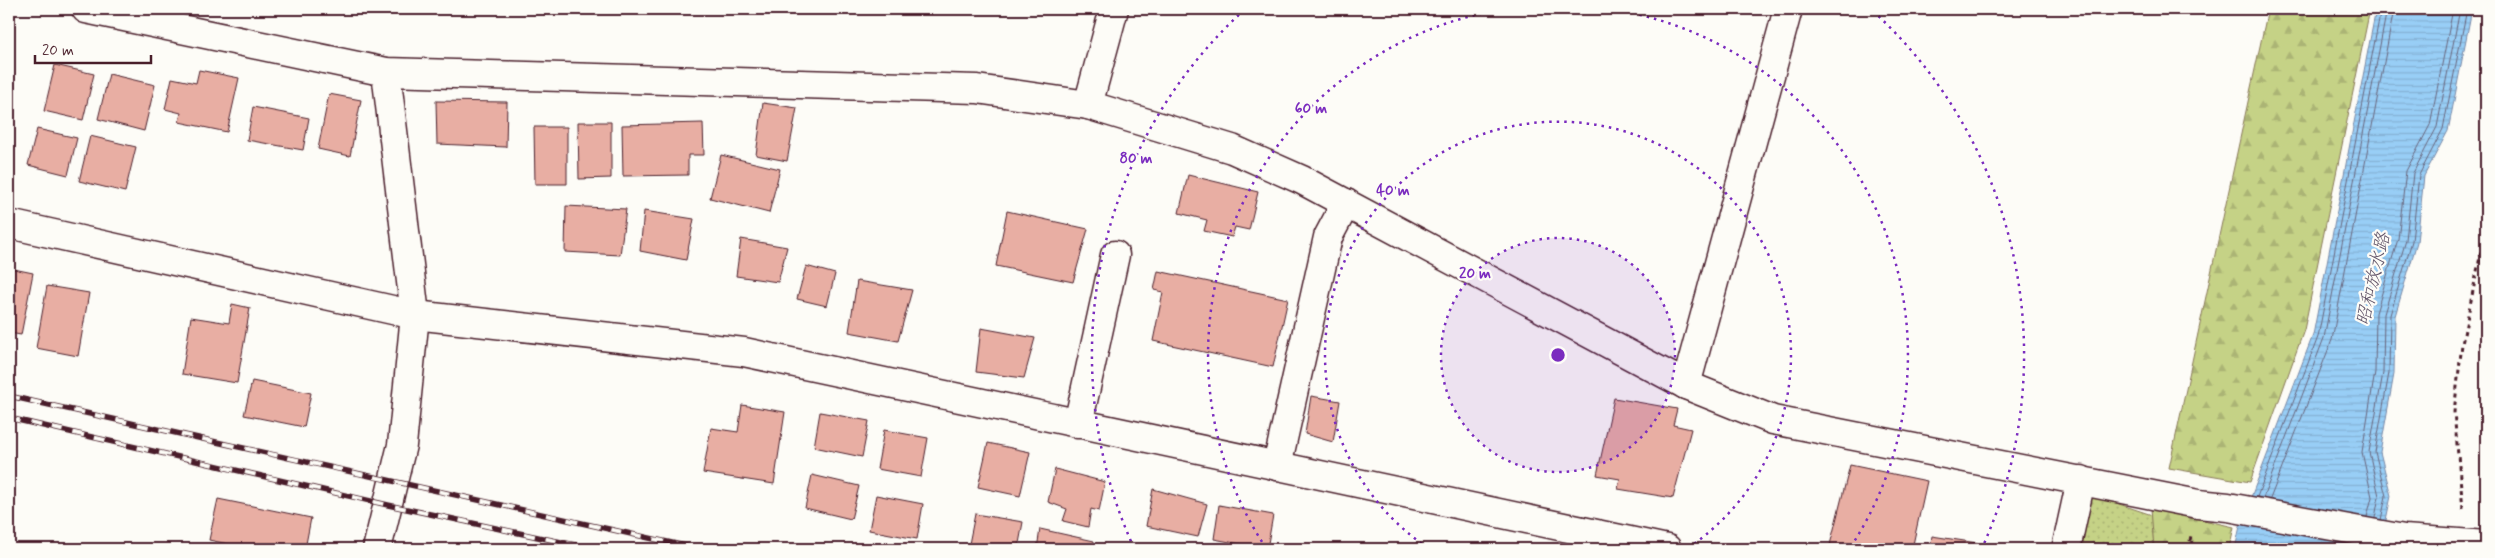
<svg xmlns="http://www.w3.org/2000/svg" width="2495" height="558" font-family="Mynerve,'Klee One',sans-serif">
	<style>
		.grass { fill: url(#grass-dots); stroke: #887858 }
		.forest { fill: url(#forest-firs); stroke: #887858 }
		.water { fill: url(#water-rules); stroke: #7988a5 }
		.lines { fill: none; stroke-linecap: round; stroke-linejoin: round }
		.shore { stroke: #69657c; stroke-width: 1 }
		.building { fill: #e8aea3; stroke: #4a1f2b }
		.minor-casing { stroke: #4a1f2b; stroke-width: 31 }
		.path { stroke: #4a1f2b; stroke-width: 3; stroke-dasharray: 4 4; stroke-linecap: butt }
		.minor { stroke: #fdfcf7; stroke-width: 28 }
		.rail-casing { stroke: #4a1f2b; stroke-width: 5.5 }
		.rail { stroke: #fdfcf7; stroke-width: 4; stroke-dasharray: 11; stroke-linecap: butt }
		.ring { fill: none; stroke: #7b2cbf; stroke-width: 2.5; stroke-dasharray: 2.5 5 }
		.labels { text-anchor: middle; stroke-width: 4.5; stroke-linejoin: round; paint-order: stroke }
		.water-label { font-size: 19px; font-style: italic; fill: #615468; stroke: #fdfcf7 }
		.centre { fill: #7b2cbf; stroke: #fdfcf7; stroke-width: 2.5 }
		.ring-label { font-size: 15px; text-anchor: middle; font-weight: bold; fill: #7b2cbf; stroke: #fdfcf7; stroke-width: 4.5; stroke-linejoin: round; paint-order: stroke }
	</style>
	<defs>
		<pattern id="grass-dots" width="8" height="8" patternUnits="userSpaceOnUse" patternTransform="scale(1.25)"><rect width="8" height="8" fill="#c5d286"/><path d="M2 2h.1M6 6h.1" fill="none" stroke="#abb474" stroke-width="1.8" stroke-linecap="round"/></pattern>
		<pattern id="forest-firs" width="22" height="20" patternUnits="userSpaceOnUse" patternTransform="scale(1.25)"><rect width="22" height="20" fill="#c5d286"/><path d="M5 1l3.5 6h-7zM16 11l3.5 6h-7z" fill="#abb474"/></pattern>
		<pattern id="water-rules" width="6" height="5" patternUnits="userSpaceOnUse" patternTransform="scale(1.25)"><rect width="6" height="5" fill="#98cef6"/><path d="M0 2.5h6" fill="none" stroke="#84b0d3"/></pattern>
	</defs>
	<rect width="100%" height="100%" fill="#fdfcf7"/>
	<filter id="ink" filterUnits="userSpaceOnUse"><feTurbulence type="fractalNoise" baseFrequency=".02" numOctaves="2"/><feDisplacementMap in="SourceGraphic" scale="10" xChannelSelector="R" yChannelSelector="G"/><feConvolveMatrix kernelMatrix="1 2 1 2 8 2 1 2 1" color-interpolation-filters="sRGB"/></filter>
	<g filter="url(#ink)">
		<path class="grass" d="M2089,494L2152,515L2154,549H2077Z"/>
		<g class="forest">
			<path d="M2268,9H2370L2304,330L2250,482L2169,468Z"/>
			<path d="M2151,508L2234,527L2229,549H2154Z"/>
		</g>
		<path class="water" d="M2376,9H2472L2448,131L2424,176L2417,242L2395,316L2394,374L2380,452L2391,496L2380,549H2235L2240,526L2313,335Z"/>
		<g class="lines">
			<g class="shore">
				<path d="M2257,497L2318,337L2381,9"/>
				<path d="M2263,498L2324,338L2387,9"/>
				<path d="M2270,499L2332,340L2394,9"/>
				<path d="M2367,517L2372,497L2362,452L2375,372L2376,313L2398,239L2406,171L2430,125L2453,9"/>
				<path d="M2375,518L2379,496L2369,452L2383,373L2384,314L2406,240L2413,173L2437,127L2460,9"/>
				<path d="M2381,520L2386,496L2375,452L2389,373L2390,315L2412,241L2419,175L2443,129L2467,9"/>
			</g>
		</g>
		<g class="building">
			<path d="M55,65L94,74L83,120L44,111Z"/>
			<path d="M199,70L239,78L227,132L179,122L181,113L165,109L172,78L196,83Z"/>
			<path d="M109,74L155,85L144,131L98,119Z"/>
			<path d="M329,94L361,100L350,156L318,149Z"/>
			<path d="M436,101L507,102L506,147L437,144Z"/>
			<path d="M763,103L797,108L787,161L756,155Z"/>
			<path d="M253,107L309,118L303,150L247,140Z"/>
			<path d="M578,122H611V178L579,179Z"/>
			<path d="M703,123L704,155H688V175L623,176L622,125Z"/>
			<path d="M534,127H567V184H535Z"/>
			<path d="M37,129L77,138L68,175L28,165Z"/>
			<path d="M90,136L136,147L125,192L79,181Z"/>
			<path d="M721,155L780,169L769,213L710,198Z"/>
			<path d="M1188,175L1258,192L1249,230L1235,227L1232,237L1204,231L1207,220L1179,213Z"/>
			<path d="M566,206L626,209L620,255L565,252Z"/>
			<path d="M644,211L694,219L686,260L640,251Z"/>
			<path d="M1007,211L1088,229L1073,282L996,266Z"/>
			<path d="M741,239L787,247L778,282L736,276Z"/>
			<path d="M806,266L835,274L827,306L797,299Z"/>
			<path d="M9,268L33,273L21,335L9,333Z"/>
			<path d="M1158,271L1288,299L1273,367L1153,341L1163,292L1154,290Z"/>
			<path d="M857,281L912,290L898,341L849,332Z"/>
			<path d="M47,286L89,293L78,356L36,348Z"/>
			<path d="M232,304L250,308L237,383L182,374L191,317L229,323Z"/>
			<path d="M981,328L1035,338L1024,378L976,372Z"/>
			<path d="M252,381L311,393L304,427L244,415Z"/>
			<path d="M1311,396L1340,401L1333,442L1305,434Z"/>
			<path d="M1614,398L1677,409L1673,425L1691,429L1673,498L1618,489L1620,479L1597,475Z"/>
			<path d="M742,405L785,412L774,484L703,473L711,428L738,432Z"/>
			<path d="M820,412L869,421L862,457L814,447Z"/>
			<path d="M884,430L928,438L921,477L877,469Z"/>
			<path d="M988,443L1030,452L1020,496L978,487Z"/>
			<path d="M1850,465L1927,481L1912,549H1829Z"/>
			<path d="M1055,469L1105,482L1099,511L1091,509L1088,527L1063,521L1067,509L1048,502Z"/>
			<path d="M812,475L859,486L851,519L805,508Z"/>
			<path d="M1153,489L1207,504L1198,537L1146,526Z"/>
			<path d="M876,495L923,504L917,539L869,530Z"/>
			<path d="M218,499L311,518L305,549H252L209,540Z"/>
			<path d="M1219,505L1273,515L1267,549L1214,539Z"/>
			<path d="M975,514L1023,522L1018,549H968Z"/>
			<path d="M1040,529L1094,541L1093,549H1037Z"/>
			<path d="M1932,536L1977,543L1976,549H1930Z"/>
		</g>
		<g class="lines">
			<g class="minor-casing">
				<g id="minor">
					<path d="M86,9L386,72L977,89L1088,105L1232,149L1302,180L1686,385L1773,420L2198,504L2228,507L2404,539L2486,545"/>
					<path d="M1088,105L1114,9"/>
					<path d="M9,224L415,315L744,352L1667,549"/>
					<path d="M1686,385L1788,9"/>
					<path d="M1078,424L1115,255"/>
					<path d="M1277,466L1328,237L1346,203"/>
					<path d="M377,549L402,445L415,315L386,72"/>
					<path d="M2066,549L2081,480"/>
				</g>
			</g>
			<g class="path">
				<path d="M2463,509L2454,412L2462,344L2486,228"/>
				<path d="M2188,549L2191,537"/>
			</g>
			<use href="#minor" class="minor"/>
			<g class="rail-casing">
				<g id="rail">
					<path d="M9,396L699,549"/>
					<path d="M9,418L388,505L594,549"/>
				</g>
			</g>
			<use href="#rail" class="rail"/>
		</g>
	</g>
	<circle cx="1558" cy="355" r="117" fill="#7b2cbf" fill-opacity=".12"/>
	<g class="ring">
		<circle cx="1558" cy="355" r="117"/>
		<path d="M1428 548A233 233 0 1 1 1688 548"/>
		<path d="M1266 548A350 350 0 0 1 1506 9M1610 9A350 350 0 0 1 1850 548"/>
		<path d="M1134 548A466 466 0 0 1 1243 11M1873 11A466 466 0 0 1 1982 548"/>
	</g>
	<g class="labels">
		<g class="water-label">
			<text transform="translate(2372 279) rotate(-77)" y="7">昭和放水路</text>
		</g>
	</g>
	<circle cx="1558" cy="355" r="8" class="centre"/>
	<g class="ring-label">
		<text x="1311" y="113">60 m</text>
		<text x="1136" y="163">80 m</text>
		<text x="1393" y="195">40 m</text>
		<text x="1475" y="278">20 m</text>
	</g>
	<rect width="2495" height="558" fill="none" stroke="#fdfcf7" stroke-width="30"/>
	<rect x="15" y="15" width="2465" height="528" fill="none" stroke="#4a1f2b" stroke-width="2" filter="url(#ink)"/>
	<path d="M35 55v8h116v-8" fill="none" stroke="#4a1f2b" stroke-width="2.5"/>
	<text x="42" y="55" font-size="15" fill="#4a1f2b" stroke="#fdfcf7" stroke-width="4" paint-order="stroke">20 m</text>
</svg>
